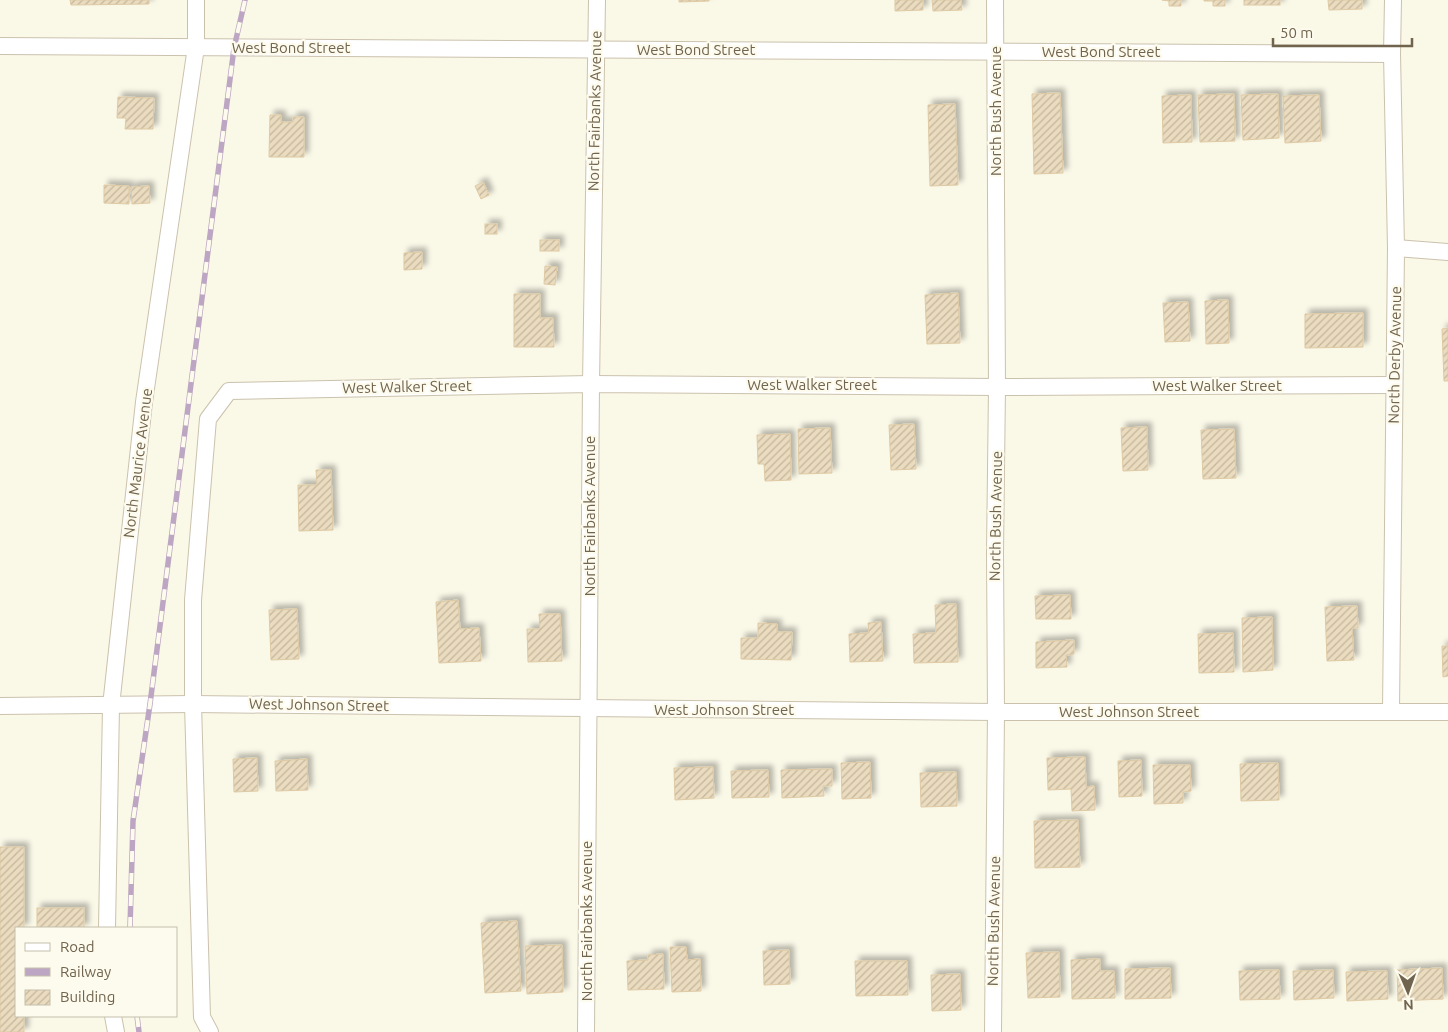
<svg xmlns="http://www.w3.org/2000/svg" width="1448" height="1032" font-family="Ubuntu,sans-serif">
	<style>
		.building { fill: url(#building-hatch); stroke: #dec9a3; filter: url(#shadow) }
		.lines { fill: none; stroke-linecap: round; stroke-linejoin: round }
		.street-casing { stroke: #cbc2ae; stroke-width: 18 }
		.street { stroke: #fff; stroke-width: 16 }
		.rail-casing { stroke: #bda6c3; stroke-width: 5.5 }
		.rail { stroke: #fdfbed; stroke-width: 4; stroke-dasharray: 11; stroke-linecap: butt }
		.labels { text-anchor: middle; stroke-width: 4.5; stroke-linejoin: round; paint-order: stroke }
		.street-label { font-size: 15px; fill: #71644e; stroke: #fdfbed }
	</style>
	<defs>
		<pattern id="building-hatch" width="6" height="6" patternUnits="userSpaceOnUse" patternTransform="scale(1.25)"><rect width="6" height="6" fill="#ebdcbf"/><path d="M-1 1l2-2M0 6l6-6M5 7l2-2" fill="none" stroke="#c3b69d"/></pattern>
		<filter id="shadow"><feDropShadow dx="4.5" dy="-4.5" stdDeviation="2.5" flood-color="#0004"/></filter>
	</defs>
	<rect width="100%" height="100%" fill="#faf8e7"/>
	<g class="building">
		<path d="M70,0H149V4L71,5Z"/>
		<path d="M679,0H709V1L679,2Z"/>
		<path d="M895,0H923V10L895,11Z"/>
		<path d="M932,0H961L962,10L933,11Z"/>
		<path d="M1162,0H1181V6H1169V1Z"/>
		<path d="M1204,0H1225V6H1213V1H1204Z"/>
		<rect x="1244" y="0" width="36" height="5"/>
		<path d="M1328,0H1362V9L1329,10Z"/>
		<path d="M1060,93L1063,173L1034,174L1032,94Z"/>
		<path d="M1234,94L1235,141L1200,142L1198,95Z"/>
		<path d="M1278,94L1279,138L1243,140L1241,95Z"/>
		<path d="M1191,95L1192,142L1163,143L1162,96Z"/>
		<path d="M1319,95L1321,141L1285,143L1283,96Z"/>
		<path d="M118,97L154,98L153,129H125L126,118H117Z"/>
		<path d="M955,104L958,185L930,186L928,105Z"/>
		<path d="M270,115H281V122H293V117H304V157H269Z"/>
		<path d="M483,182L489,195L481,199L475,186Z"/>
		<path d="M104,185L129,186V204L104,203Z"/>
		<path d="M149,186L150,203L132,204L131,187Z"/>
		<rect x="485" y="224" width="12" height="10"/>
		<rect x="540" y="240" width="19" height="11"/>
		<path d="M422,252V269L404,270V253Z"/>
		<path d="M545,266L557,267L555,285L544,284Z"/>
		<path d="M958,293L960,343L927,344L925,295Z"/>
		<path d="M514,294H540V318H553L554,347H514Z"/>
		<path d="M1228,300L1229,343L1206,344L1205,301Z"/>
		<path d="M1188,302L1190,341L1165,342L1163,303Z"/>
		<path d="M1363,313V347L1305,348V314Z"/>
		<path d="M1448,328V381H1444L1442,329Z"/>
		<path d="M914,424L916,469L891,470L889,425Z"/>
		<path d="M1147,427L1148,470L1123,471L1121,428Z"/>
		<path d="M830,428L832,473L799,474L798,429Z"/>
		<path d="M1234,429L1236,478L1203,479L1201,430Z"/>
		<path d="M790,434L791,480L765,481L764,464H758L757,435Z"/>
		<path d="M316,470H331L333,530L299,531L298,485H317Z"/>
		<path d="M1070,595L1071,619H1036L1035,596Z"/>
		<path d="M458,600L460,629L479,628L481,661L439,663L436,602Z"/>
		<path d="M956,604L958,662L914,663L913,634L936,633L935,605Z"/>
		<path d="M1357,606L1358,628H1352L1354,660L1327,661L1325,607Z"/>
		<path d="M297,609L299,659L271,660L269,610Z"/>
		<path d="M539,614H560L562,661L528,662L527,629H540Z"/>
		<path d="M1272,617L1273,670L1243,672L1242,618Z"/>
		<path d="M881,622L883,661L850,662L849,634L869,633L868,623Z"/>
		<path d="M758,623L777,624V632H792L791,660L741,659V638H758Z"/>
		<path d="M1233,633L1234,672L1199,673L1198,634Z"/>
		<path d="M1074,640V654L1066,655L1067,667L1036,668V642Z"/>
		<path d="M1442,646H1448V676L1443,677Z"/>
		<path d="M1085,757L1086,787L1094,786L1095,810L1072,811L1071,789L1048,790L1047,758Z"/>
		<path d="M257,758L258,791L234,792L233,759Z"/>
		<path d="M307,759L308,790L276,791L275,761Z"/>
		<path d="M1141,760L1142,796L1119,797L1118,761Z"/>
		<path d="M870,762L871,798L842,799L841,763Z"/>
		<path d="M1278,763L1279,800L1241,801L1240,764Z"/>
		<path d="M1153,765H1190L1191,791L1183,792V803L1154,804Z"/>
		<path d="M713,767L714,798L675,800L674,768Z"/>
		<path d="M832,769V786H823L824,796L782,798L781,770Z"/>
		<path d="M768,770L769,797L732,798L731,771Z"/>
		<path d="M956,772L957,806L921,807L920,773Z"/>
		<path d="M1078,820L1080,867L1035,868L1034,821Z"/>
		<path d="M0,847H24V928H16V1016H24V1032H0Z"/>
		<rect x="37" y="908" width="47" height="20"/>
		<path d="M517,921L521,991L485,993L481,923Z"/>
		<path d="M562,945L563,992L527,994L525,946Z"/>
		<path d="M670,947H686L687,960L700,959L701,991L672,992Z"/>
		<path d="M789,950L790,984L764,985L763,951Z"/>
		<path d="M1059,952L1060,997L1028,998L1026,953Z"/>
		<path d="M663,954L664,989L628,990L627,961L648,960V955Z"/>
		<path d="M1100,959V971H1114L1115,998L1072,999L1071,960Z"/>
		<path d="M855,961H907L908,995L856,996Z"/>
		<path d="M1170,968L1171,998L1125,999V969Z"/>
		<path d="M1442,968L1443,999L1398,1001L1397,970Z"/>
		<path d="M1279,970L1280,999L1240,1000L1239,971Z"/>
		<path d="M1333,970L1334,998L1294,1000L1293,971Z"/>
		<path d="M1387,971L1388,999L1347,1001L1346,972Z"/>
		<path d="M960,974L961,1010L932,1011L931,975Z"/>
	</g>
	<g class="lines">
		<g class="street-casing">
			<g id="street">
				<path d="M0,46L1392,54"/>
				<path d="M1396,248L1448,252"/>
				<path d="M0,706L193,704L996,712H1448"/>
				<path d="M1391,711L1396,248L1392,54L1393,0"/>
				<path d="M107,928L111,706L144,402L196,47V0"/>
				<path d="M113,1016L116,1032"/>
				<path d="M210,1032L202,1017L193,704V600L208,419L229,391L591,384L997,387L1394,385"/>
				<path d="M586,1032L591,384L597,0"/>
				<path d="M993,1032L996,712L995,553L997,387L995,0"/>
			</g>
		</g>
		<use href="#street" class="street"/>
		<g class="rail-casing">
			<g id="rail">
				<path d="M130,928L133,821L150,704L234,48L245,0"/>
				<path d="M137,1016L139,1032"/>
			</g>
		</g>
		<use href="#rail" class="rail"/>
	</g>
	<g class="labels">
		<g class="street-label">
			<text x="291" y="53">West Bond Street</text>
			<text x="696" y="55">West Bond Street</text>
			<text x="1101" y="57">West Bond Street</text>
			<text transform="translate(595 111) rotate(-89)" y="5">North Fairbanks Avenue</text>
			<text transform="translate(996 111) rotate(-90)" y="5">North Bush Avenue</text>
			<text transform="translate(1395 355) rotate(-89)" y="5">North Derby Avenue</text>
			<text x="812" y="390">West Walker Street</text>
			<text x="1217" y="391">West Walker Street</text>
			<text transform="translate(407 387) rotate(-1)" y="5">West Walker Street</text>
			<text transform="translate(138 463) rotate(-83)" y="5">North Maurice Avenue</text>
			<text transform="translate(590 516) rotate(-90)" y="5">North Fairbanks Avenue</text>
			<text transform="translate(996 516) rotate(-89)" y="5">North Bush Avenue</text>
			<text transform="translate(319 705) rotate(1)" y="5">West Johnson Street</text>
			<text x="724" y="715">West Johnson Street</text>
			<text x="1129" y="717">West Johnson Street</text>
			<text transform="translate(587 921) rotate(-90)" y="5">North Fairbanks Avenue</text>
			<text transform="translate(994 921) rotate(-89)" y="5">North Bush Avenue</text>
		</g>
	</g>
	<rect x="15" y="927" width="162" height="90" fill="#fdfbed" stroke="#c5bfad"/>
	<rect x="25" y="943" width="25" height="8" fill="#ffffff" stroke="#c5bfad"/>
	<text x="60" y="952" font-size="15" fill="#71644e">Road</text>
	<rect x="25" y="968" width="25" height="8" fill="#bda6c3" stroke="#c5bfad"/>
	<text x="60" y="977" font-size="15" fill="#71644e">Railway</text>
	<rect x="25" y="990" width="25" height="15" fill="url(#building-hatch)" stroke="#c5bfad"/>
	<text x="60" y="1002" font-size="15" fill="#71644e">Building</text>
	<g transform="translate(1408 992) rotate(178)" stroke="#fdfbed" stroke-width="4" paint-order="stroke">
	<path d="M0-4L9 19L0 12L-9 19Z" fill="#71644e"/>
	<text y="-8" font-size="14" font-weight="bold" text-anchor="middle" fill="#71644e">N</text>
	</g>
	<path d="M1273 38v8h139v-8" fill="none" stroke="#71644e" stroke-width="2.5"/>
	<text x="1280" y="38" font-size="15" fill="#71644e" stroke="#fdfbed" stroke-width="4" paint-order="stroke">50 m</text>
</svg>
